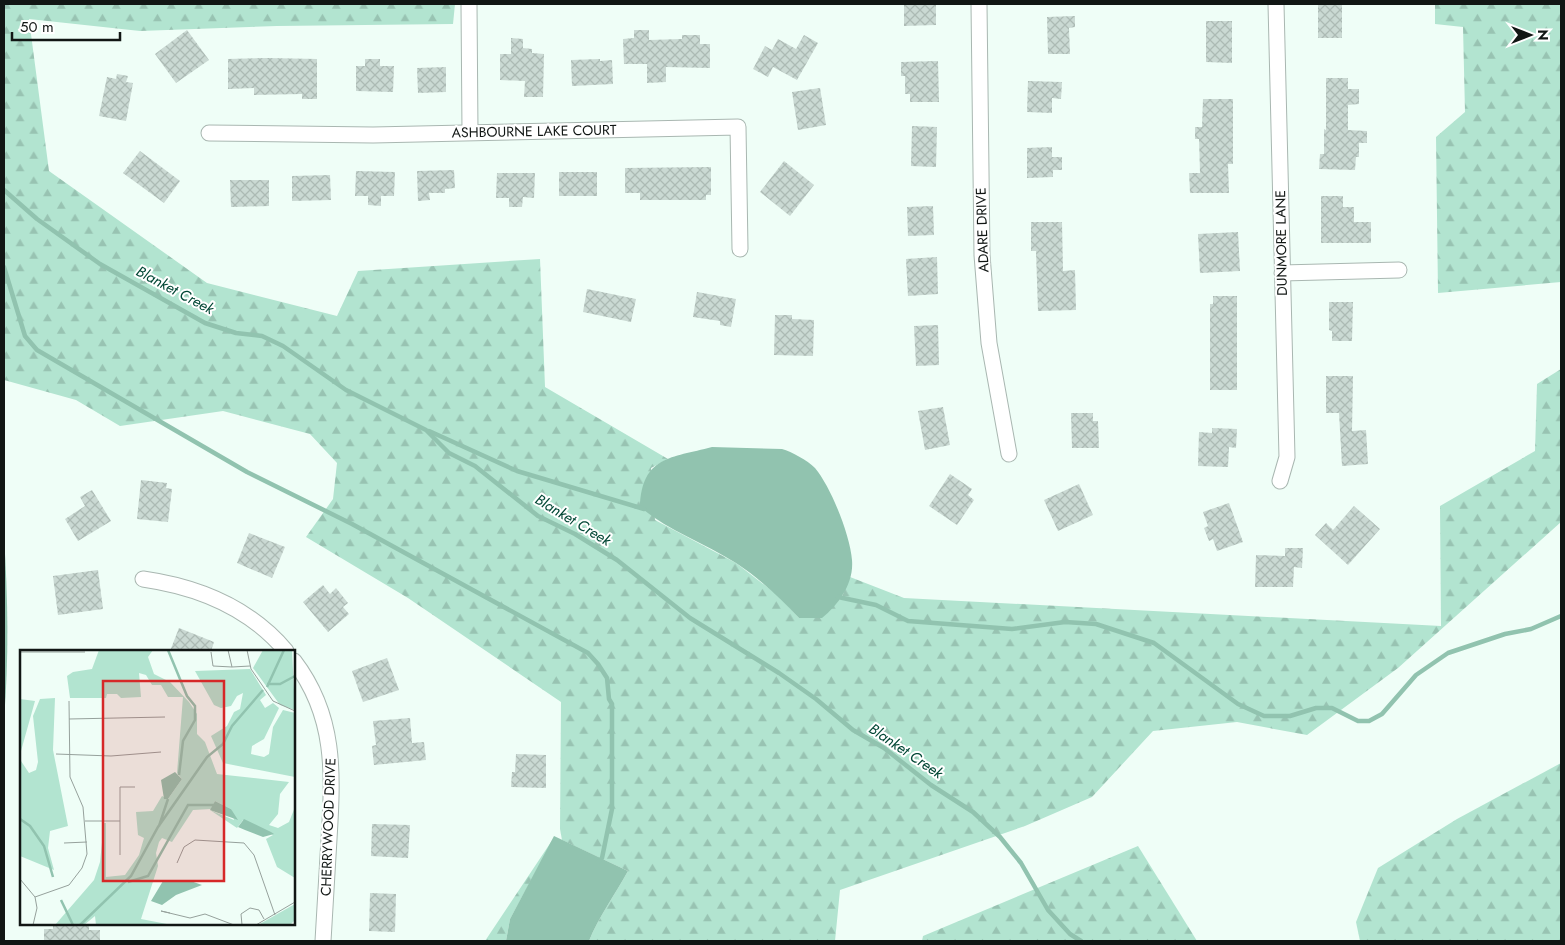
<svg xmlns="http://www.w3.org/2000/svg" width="1565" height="945" font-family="Jost,sans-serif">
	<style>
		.forest { fill: url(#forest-firs) }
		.water { fill: #91c3af }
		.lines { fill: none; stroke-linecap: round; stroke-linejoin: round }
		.stream { stroke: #91c3af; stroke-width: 4.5 }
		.building { fill: url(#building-cross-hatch) }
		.street-casing { stroke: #a9b7b1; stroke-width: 17 }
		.street { stroke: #fff; stroke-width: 15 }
		.labels { text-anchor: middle; stroke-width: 4; stroke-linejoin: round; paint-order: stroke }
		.street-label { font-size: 14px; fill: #111614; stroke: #fff }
		.water-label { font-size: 15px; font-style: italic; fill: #004634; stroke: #fff }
		.inset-river { fill: none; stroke: #91c3af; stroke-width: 2.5 }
		.inset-road { fill: none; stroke: #96a19c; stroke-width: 1 }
		.view { fill: #d62828; fill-opacity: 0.15; stroke: #d62828; stroke-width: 2.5 }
		.inset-edge { fill: none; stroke: #111614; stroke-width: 2.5 }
	</style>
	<defs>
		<pattern id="forest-firs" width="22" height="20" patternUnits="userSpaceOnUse" patternTransform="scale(1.25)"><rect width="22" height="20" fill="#b2e4d0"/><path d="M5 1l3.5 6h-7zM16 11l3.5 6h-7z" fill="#98c3b2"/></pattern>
		<pattern id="building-cross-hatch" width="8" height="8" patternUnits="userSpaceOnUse" patternTransform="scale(1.25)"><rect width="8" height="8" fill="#cad9d3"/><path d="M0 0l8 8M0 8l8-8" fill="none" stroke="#acbab4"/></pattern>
	</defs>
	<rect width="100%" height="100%" fill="#effef7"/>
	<g class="forest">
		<path d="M4,4H455L453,24L277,26L140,31L29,19L49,171L207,283L337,316L358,271L540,259L545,387L668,459L651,468L655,520L736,563L780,597L799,618L841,599L850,577L904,598L1441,626L1440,506L1535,451L1537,384L1561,369V522L1398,668L1307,735L1237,722L1153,731L1092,797L1025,826L840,890L835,941H589C599,916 615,895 628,871L562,840L560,829L561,702L408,598L306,537L333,499L337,463L310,434L223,411L120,426L76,400L4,380Z"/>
		<path d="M1435,4H1561V282L1438,293L1436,137L1465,112L1463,27L1435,24Z"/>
		<path d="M1561,763V941H1360L1356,922L1378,868L1457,819Z"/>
		<path d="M555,836L510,919L506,941H485Z"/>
		<path d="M1138,846L1197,941H922L923,936Z"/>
	</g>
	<g class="water">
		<path d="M712,447L782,449C792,452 807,460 815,468C831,487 850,535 852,560C854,583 839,604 822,618H799C780,598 759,578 736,563C704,543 669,531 640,507C642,456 671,458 712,447Z"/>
		<path d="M4,537C8,598 9,658 4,719Z"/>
		<path d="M554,836L628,871C615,895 599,916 589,941H506L510,919Z"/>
	</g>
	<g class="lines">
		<g class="stream">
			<path d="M4,190L37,219L100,264L205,323L236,333L262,336L283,346L346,390L426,430L449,453L475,466L538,516L575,534L617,560L690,618L779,673L816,699L853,730L884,748L931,785L973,812L1000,837L1021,863L1048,910L1070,934L1081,941"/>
			<path d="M4,267L25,336L37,350L247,472L352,524L588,653L598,664L607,678L609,699L612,704V809L602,858L598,862"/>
			<path d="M429,431L517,471L644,509"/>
			<path d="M838,597L876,605L908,621L1012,629L1065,622L1096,624L1154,643L1238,704L1264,716H1290L1316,708H1332L1358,721H1369L1382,714L1416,675L1448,653L1505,634L1531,629L1561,616"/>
		</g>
	</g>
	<g class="building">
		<path d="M904,4H936V25L904,26Z"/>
		<rect x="1318" y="4" width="24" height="34"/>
		<path d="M1075,16V27L1069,28L1070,54H1048L1047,17Z"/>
		<path d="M1206,21H1232V63L1206,62Z"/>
		<path d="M187,30L209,60L176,83L155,54Z"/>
		<path d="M634,30H649V40L682,39V35H700V44H710V68L666,67V82L647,83V64H624L623,39L634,38Z"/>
		<path d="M804,35L818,43L797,80L773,67L768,77L753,69L765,46L772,50L778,39L796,49Z"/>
		<path d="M511,38L523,39V48L532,49V53L544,54L543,97H524L525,81L500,80V54H511Z"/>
		<path d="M267,58L317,59V99H302V94L254,95V88L228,89V59Z"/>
		<path d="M365,59H380V66H394L393,92L356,91V66H365Z"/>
		<path d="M600,59V61L612,60L613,84L572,86L571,60Z"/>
		<path d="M938,61L939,102H910V94H905V76H901V62Z"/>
		<path d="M446,67V92L418,93L417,68Z"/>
		<path d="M117,74L128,76L126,82L133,83L126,121L99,116L107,77L116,79Z"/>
		<path d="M1326,78H1348V89H1359V104L1348,105V130L1367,131V143H1359V157H1356L1355,170L1319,169L1320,154H1324V129L1326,130Z"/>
		<path d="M1028,81L1062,82L1061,99L1052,98V113L1027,112Z"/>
		<path d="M820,88L826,125L798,130L792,92Z"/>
		<path d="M1203,99H1233V164H1228L1229,193H1190L1189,173H1200L1199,139H1195V127H1202Z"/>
		<path d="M912,126L937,127L936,167L911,166Z"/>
		<path d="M1052,147V157H1062V170H1053V177L1027,178V148Z"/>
		<path d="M140,151L180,181L164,203L123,173Z"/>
		<path d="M784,161L814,185L790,216L760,192Z"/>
		<path d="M711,167V195H706V200H640V193H625V168Z"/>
		<path d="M454,170L455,188L445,189V193H429L430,200L418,201L417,171Z"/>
		<path d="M356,171L395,172L394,196H381V206L368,205V196H355Z"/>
		<rect x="559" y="172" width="38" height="24"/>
		<path d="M497,173H535L534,198L523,197L522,207H509V198H496Z"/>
		<path d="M330,175L331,200L292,201V176Z"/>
		<path d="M230,180H269V206L231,207Z"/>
		<path d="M1321,196H1343V207H1354V222H1371V243H1321Z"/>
		<path d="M933,206L934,235L908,236L907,207Z"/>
		<path d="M1031,222H1062L1063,271L1075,270L1076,310L1038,311L1036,251H1031Z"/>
		<path d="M1238,232L1240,271L1200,273L1198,234Z"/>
		<path d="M937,257L938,294L908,296L906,259Z"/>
		<path d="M587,289L636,299L631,322L583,312Z"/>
		<path d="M697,292L736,299L731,327L720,325V321L693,317Z"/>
		<path d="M1213,296H1237V390H1210V304H1213Z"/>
		<path d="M1329,302H1353L1352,341H1332V331L1329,330Z"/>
		<path d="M775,315H792V319L814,320L813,356L774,355Z"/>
		<path d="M938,325L939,365L916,366L914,326Z"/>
		<path d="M1326,376H1353L1352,431L1366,430L1368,464L1342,466L1339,413H1326Z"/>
		<path d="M943,407L950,445L925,450L918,411Z"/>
		<path d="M1071,413H1093V421H1098L1099,448H1072Z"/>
		<path d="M1212,428L1237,429L1236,448L1229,447L1228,467L1198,466L1199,432L1212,433Z"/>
		<path d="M950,474L972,489L968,495L974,500L957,525L929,506Z"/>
		<path d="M141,480L167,483L166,488L172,489L168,522L137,519Z"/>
		<path d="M1079,484L1093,515L1058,531L1044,500Z"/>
		<path d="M92,490L111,521L78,541L65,519L85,506L80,497Z"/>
		<path d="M1229,503L1243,542L1217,551L1213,539L1209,541L1204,528L1208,526L1203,512Z"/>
		<path d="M1354,506L1380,529L1348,565L1315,535L1326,523L1333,530Z"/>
		<path d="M249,533L285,547L272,578L237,563Z"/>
		<path d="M1285,548H1303L1302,568L1294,567L1293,587H1255L1256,555L1285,556Z"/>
		<path d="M98,570L103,609L58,615L53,576Z"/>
		<path d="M323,585L330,594L336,588L348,603L343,607L349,614L328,632L303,602Z"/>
		<path d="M179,628L214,642L211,651H170Z"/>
		<path d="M387,658L399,690L363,702L352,671Z"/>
		<path d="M410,718L412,743L424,742L426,760L374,765L372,746L376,745L373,721Z"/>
		<path d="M516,754L546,755V788L511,787L512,772H515Z"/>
		<path d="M372,824L410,825L408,858L371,856Z"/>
		<path d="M370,893L396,894L395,932L369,931Z"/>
		<path d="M53,924H89V930H100V941H44V929H53Z"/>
	</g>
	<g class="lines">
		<g class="street-casing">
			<g id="street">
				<path d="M469,4L470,132"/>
				<path d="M979,4L982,255L989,343L1009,454"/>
				<path d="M1276,4L1287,457L1280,481"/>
				<path d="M209,133L373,135L738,127L740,249"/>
				<path d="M1282,273L1399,270"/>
				<path d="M143,579C199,587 249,607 286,651"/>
				<path d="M294,661C336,716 333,773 329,839C327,873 325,907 323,941"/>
			</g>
		</g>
		<use href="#street" class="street"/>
	</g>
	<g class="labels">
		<g class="street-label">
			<text transform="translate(534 131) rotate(-1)" y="5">ASHBOURNE LAKE COURT</text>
			<text transform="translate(982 230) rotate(-92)" y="5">ADARE DRIVE</text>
			<text transform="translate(1281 243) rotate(-91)" y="5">DUNMORE LANE</text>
			<text transform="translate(328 827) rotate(-88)" y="5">CHERRYWOOD DRIVE</text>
		</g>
		<g class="water-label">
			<text transform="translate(175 290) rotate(28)" y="5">Blanket Creek</text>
			<text transform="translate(573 520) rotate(31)" y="5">Blanket Creek</text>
			<text transform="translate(906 751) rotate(34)" y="5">Blanket Creek</text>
		</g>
	</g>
	<g transform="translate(20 650)">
		<rect width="275" height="275" fill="#effef7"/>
		<path d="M275,254V270L270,275H238Z" fill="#b2e4d0"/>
		<path d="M79,0H133L128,7L134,24L150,32L169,52L177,64V84L185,92L197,124L269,132L260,144L258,164L249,175L258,178L269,172L275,157V228L257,217L246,189L253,185L223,170L217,178L190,160L214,170L211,159L195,151L191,159L173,160L152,192L142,188L139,192L136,203L138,216L121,269L152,275H76L75,266L64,275H35L74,230L80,212L84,173H86V227L105,225L119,205L124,188L118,185L116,162L133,161L142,146L148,149L162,129L157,123L163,47H148L141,35H132L126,25L119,23L121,47L101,48L97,44H87L86,48H50L47,26L53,22L72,19ZM243,0H272L275,60L260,55L233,18ZM230,19L246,45L240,50L245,58L253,53L259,58L244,89L232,96L231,104L244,107L249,104L253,77L263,60L275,63V127L203,113L191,86L207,76L214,62L220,59L223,43L217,46L211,56L201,58L194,55L175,21ZM35,48L33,100L48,176L30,181L28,198L34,220L0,206V49L15,51L1,101V111L9,123L16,120L18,112L13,66L20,49Z" fill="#b2e4d0"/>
		<path d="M155,122L162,129L148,149H144L141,130ZM195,151L211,159L218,170L190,160ZM224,169L251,182L254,184L243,187L225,180L218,177ZM168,230L182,235L156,245L142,255L131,251L143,231Z" fill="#91c3af"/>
		<path class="inset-river" d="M148,0L167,46L175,56V70L163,91L159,125M247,34H260L275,26M247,37L264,0M0,169L10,176L24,196L33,227M139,176L148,149M108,232L128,226L168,155H194M41,250L53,275M60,275L111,226L138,177L187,107L203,94L212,76L243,40"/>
		<path class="inset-road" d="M208,0L212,17L230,16M227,0L231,19L253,51L275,61M0,2H65M191,2L193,16L212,17M49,69L145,67M36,104L91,106L141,102M65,171H100M44,193L67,192M100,205V137H115M157,213L164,197L175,190L224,193L234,205L255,265M0,229L15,247L17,258L13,275M15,247L49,235L62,218L67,204L63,157L50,127L49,51M150,263L141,261L170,268L185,264L214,275M222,275L221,264L230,258L239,260L244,269M236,275L275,252"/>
		<path class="view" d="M83,31H204V231H83Z"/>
		<rect width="275" height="275" class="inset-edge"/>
	</g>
	<rect width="1565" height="945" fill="none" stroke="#111614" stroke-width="10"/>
	<g transform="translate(1530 35) rotate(90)" stroke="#ffffff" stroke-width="4" paint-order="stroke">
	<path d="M0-4L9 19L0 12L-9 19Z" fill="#111614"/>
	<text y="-8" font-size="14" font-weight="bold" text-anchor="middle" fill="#111614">N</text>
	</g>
	<path d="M12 32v8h108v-8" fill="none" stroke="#111614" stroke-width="2.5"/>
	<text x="20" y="32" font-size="15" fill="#111614" stroke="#ffffff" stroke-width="4" paint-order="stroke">50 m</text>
</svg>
